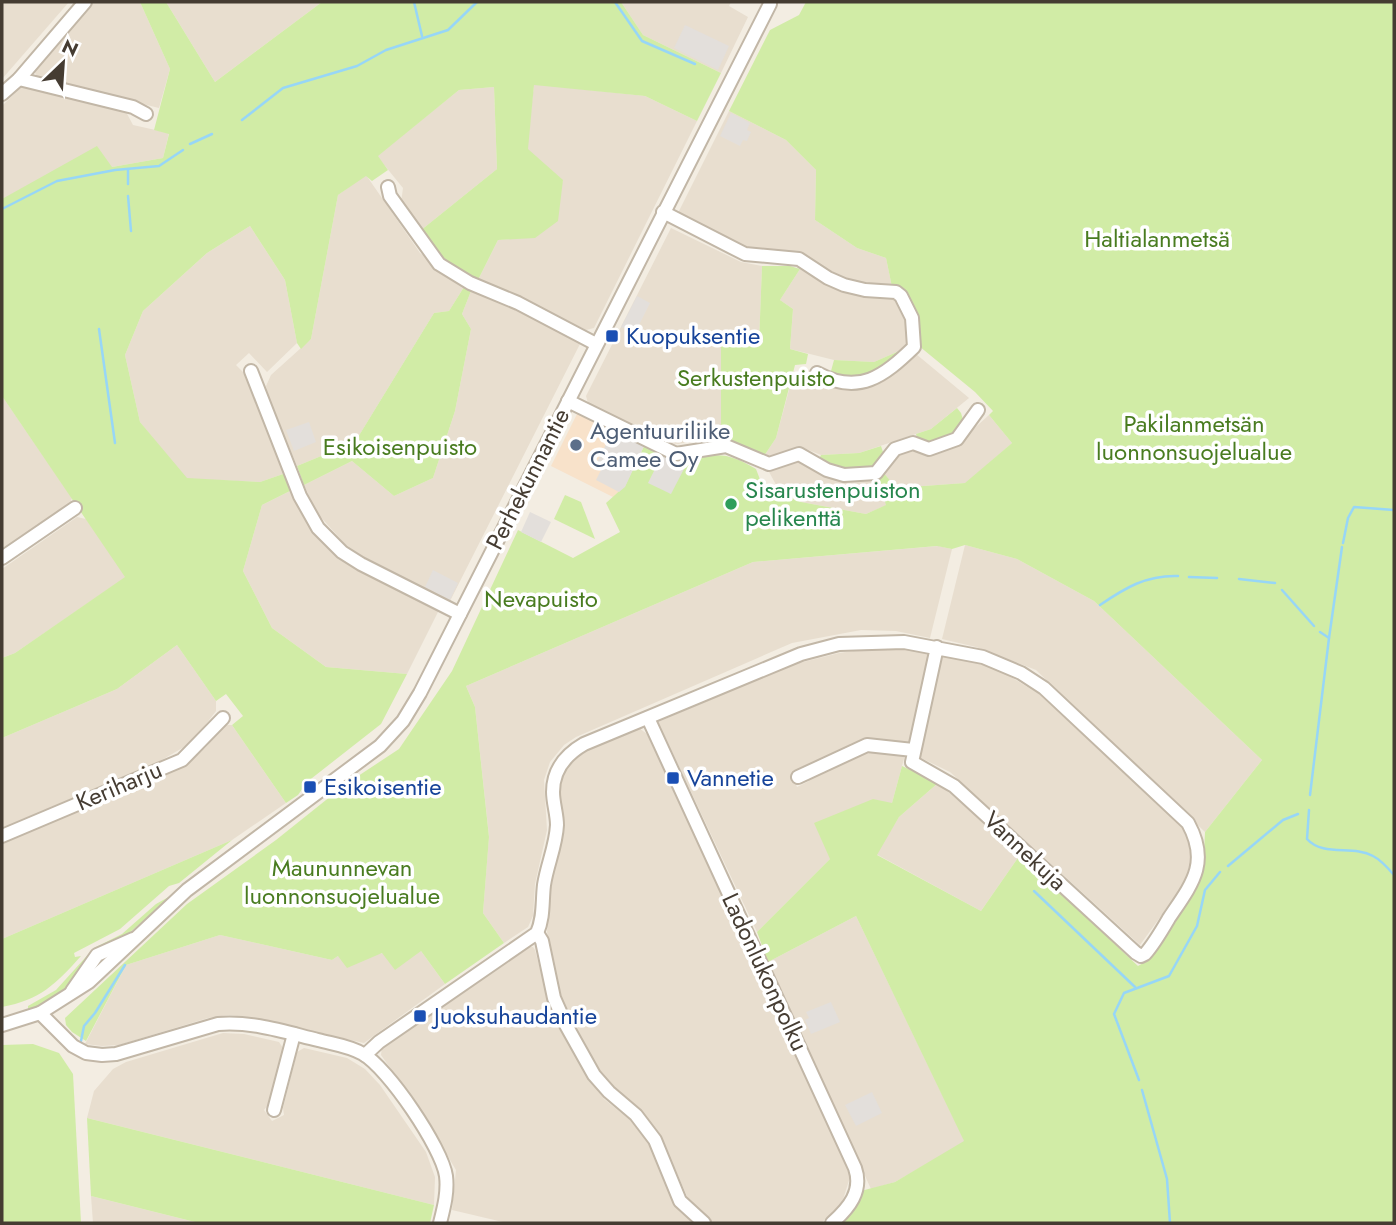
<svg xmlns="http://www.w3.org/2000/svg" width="1396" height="1225" font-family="Jost,sans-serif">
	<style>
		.residential { fill: #e8decf }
		.commercial { fill: #f8e2ca }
		.green { fill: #d1eca6 }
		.parking { fill: #e3dfdb }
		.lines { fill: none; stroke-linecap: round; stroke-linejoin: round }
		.stream { stroke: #97d6f7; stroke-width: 2.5 }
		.minor-casing { stroke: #c2b7a7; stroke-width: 16 }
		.minor { stroke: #fff; stroke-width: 12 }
		.transit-dot { fill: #1a4fb4; stroke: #fff; stroke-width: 2.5 }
		.service-dot { fill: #5c6f8a; stroke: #fff; stroke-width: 2.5 }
		.leisure-dot { fill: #2e9e5b; stroke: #fff; stroke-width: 2.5 }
		.labels { text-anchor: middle; stroke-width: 7; stroke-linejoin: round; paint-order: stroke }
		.park-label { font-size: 24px; fill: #497c20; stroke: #fff }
		.transit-label { font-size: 24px; fill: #164399; stroke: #fff; text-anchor: start }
		.service-label { font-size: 24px; fill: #4e5e75; stroke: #fff; text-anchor: start }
		.street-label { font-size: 24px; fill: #453c32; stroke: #fff }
		.leisure-label { font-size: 24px; fill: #27864d; stroke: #fff; text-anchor: start }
	</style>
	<rect width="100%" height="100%" fill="#f3ede2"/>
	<g class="residential">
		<path d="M2,2H69L2,79Z"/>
		<path d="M94,2H140L170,69L159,108L38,78L34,71Z"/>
		<path d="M166,2H322L215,82Z"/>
		<path d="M621,2H731L729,6L748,17L721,73L643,35Z"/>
		<path d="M534,84L645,96L697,121L594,328L586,330L526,300L478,280L498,240L535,237L563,181L527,149Z"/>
		<path d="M23,85L125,110L133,125L169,133L163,158L112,167L2,199V106Z"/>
		<path d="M494,87L497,169L420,231L401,203L403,188L377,156L459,90Z"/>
		<path d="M729,111L786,140L816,170L815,220L857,248L886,258L892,287L864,285L834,277L802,254L746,249L677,215Z"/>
		<path d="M366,175L420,253L464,287L449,311L434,313L355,442L297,466L268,396L266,386L271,375L311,339L338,195Z"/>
		<path d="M250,226L285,280L297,343L267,372L249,353L236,365L243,372L286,473L260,482L186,479L140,422L125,355L143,311L207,253Z"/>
		<path d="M671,228L741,262L762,266L759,343L721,346V435L678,444L670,443L588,403L586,396Z"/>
		<path d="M800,269L829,287L863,296L891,298L895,301L907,322L909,343L906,348L874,362L834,360L790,349L793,309L780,300Z"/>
		<path d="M471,291L511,305L581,342L450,601L366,559L345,544L317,513L304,485L352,461L394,496L433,478L455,411L471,329L462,314Z"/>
		<path d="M916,354L969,398L931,429L859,453L821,455L801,447L780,456H764L776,438L793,375L828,384L863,388L892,375Z"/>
		<path d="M2,396L72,498L70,504L2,551Z"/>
		<path d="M989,415L1012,443L966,483L895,488L883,472L898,452L911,447L957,444Z"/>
		<path d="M797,458L878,478L887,505L866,514L801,502L780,492L768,470Z"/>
		<path d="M292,490L362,571L439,610L407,674L326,667L272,628L243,571L262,505Z"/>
		<path d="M77,517L86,519L126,577L15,653L2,658V569Z"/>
		<path d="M965,545L1017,559L1094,601L1262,760L1205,832L1036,670L976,647L942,639Z"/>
		<path d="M938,546L952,549L930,638L896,631L861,630L792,643L576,737L564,745L550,762L544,780L547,830L535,884L533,916L528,927L504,943L483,913L489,836L475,707L466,686L753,562Z"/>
		<path d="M177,645L216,701V711L197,736L184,747L160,761L2,828V738L117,689Z"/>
		<path d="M875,648L931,651L909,743L870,738L791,774L797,787L809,781L807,777L872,749L905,755L892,803L830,859L757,932L658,722L791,665L839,653Z"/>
		<path d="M941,653L998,669L1039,694L1189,834L1193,853L1187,880L1140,945L950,772L919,757Z"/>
		<path d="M225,725H232L286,803L232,840L2,939V844L180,767L205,748Z"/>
		<path d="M635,728H639L647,734L851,1174L841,1206L821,1223H712L690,1203L660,1135L631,1103L604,1078L558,999L547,932L550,891L562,812L560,788L563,771L569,761L583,751Z"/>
		<path d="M938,783L1020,855L981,911L876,854L899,817Z"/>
		<path d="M856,916L965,1142L895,1182L871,1189L768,962Z"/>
		<path d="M220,935L332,960L338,956L421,951L445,984L364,1043L246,1017L229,1015L208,1018L119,1045L102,1046L85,1044L126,965Z"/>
		<path d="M528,947H533L535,950L550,1006L604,1099L634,1123L651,1147L675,1204L692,1223H507L452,1210L456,1170L422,1113L381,1055L382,1047L448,999Z"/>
		<path d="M223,1033L244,1034L279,1042L283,1048L268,1105L264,1110L272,1121L284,1115L283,1108L297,1052L304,1048L347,1058L365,1069L380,1085L426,1152L435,1177L434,1205L87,1118L94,1091L113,1069L126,1062Z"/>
		<path d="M91,1196L199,1223H93Z"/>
	</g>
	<path class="commercial" d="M578,412L645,444L625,487L613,497L551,466Z"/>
	<g class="green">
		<path d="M140,2H166L215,82L322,2H621L643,35L721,73L697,121L645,96L534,85L528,149L563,180L558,221L535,238L498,240L478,280C450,268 439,255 420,231L497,169L494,87L459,90L378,156L388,170L372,181L366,176L338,195L311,339L301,349L297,343L285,280L250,226L207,253L143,311L125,355L140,422L187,478L260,482L286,473L292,490L262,505L243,571L272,628L326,667L407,674L381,724L307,782L298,795L286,803L232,725L243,716L226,694L216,701L177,645L117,689L2,738V658L15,653L125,577L2,396V199L97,146L112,167L163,158L169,134L154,130L170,69Z"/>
		<path d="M806,2H1394V1223H832L857,1192L895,1182L964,1141L856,916L768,962L757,932L830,859L814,823L873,799L892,803L902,766L938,783L899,817L877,855L981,911L1020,855L1138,966L1148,960L1203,874L1205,832L1262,760L1094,601L1017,559L965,545L952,549L937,546L753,562L466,686L475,707L489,837L483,913L504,943L445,984L421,951L395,970L382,953L347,968L338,956L332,960L220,935L126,965L86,1041L72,1032L66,1025L65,1018L187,904L276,840L346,784L399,749L452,671L518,530L573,558L620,532L606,503L625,486L645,444L663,453L670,494L686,463C715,451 729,453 756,469L764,490L780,492L801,502L866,514L886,505L878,478L883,472L896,488L965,483L1012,443L989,415L993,411L975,392L919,346L916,316L902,288L892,287L886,258L857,248L815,220L816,170L786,140L729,111L770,30L799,15Z"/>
		<path d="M762,266H790L800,269L780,300L793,309L790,349L808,354L806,364L795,365L776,438L764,456L721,435V345L759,343Z"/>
		<path d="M464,287L471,291L462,314L471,329L455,411L433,478L394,496L352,461L304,485L297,466L355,442L434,313L449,311Z"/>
		<path d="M906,348C890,367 854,392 831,371L834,360L874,362Z"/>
		<path d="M957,408L961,413L964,423L957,433L927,443L918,440L916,434L931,429Z"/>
		<path d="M881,446L884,455L874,467L845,470L819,459L821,455L859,453Z"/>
		<path d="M565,495L581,502L595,539L554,519Z"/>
		<path d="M232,840L179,883L169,886L120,929L74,953L75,957L81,956C56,984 40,1000 2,1007V939Z"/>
		<path d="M174,894L60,993L44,1004L28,1010V1006L56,990L94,948L122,934L156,904Z"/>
		<path d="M33,1044L59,1053L73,1074L81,1223H2V1045Z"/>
		<path d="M87,1118L434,1205L430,1223H199L91,1196Z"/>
	</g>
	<g class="parking">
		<path d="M685,25L729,46L718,70L674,48Z"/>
		<path d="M731,113L750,123L747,130L751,132L747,141L743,140L740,146L720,136Z"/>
		<path d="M637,296L650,303L635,333L621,327Z"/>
		<path d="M309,422L316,442L294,451L286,430Z"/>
		<path d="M614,429L645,444L625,487L619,492L596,480L603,466L597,462Z"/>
		<path d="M663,453L686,465L671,494L648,483Z"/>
		<path d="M530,512L551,522L541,542L521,532Z"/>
		<path d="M433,570L458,583L450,600L425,587Z"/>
		<path d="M831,1002L840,1022L811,1034L805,1020L809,1018L806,1012Z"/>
		<path d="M872,1092L882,1113L856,1126L845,1105Z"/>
	</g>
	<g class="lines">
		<g class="stream">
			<path d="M414,2L422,36"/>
			<path d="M615,2L642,41L695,64"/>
			<path d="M242,120L283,88L357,66L386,50L448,30L477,2"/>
			<path d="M190,144L212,134"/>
			<path d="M128,184V170"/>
			<path d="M128,196L131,231"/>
			<path d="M2,209L57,181L115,170L159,166L183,150"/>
			<path d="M99,329L115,443"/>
			<path d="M1343,543L1348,518L1354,507L1394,510"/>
			<path d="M1189,577L1217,578"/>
			<path d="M1239,579L1275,583"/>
			<path d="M1282,590L1314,626"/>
			<path d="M1100,605C1125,588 1146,575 1178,576"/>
			<path d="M1329,638L1342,547"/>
			<path d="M1310,795L1329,638L1320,632"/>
			<path d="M1309,810L1307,839C1323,857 1353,845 1373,856C1381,860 1388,868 1394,875"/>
			<path d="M1228,866L1283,820L1298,814"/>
			<path d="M1034,891L1135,987"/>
			<path d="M81,1041L84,1026L95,1013L125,965"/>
			<path d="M1139,1080L1114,1014L1124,993L1169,976L1197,926L1205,890L1220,872"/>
			<path d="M1142,1090L1167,1179L1170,1223"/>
		</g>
		<g class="minor-casing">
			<g id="minor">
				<path d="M19,79L133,107L146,114"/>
				<path d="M2,94L19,79L85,2"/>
				<path d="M388,187L390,196L439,264L470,283L518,303L596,344"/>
				<path d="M663,212L745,254L799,259L828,278L844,285L865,290L896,292L901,296L912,318L914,347C884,376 859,396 817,373"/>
				<path d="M251,371L300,496L318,528L342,552L361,564L460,614"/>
				<path d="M568,401L676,454L726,446L769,464L799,454L827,470L844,475L876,473L895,449L913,443L929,449L957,439L978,410"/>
				<path d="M2,558L75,508"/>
				<path d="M648,718L855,1168C863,1191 849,1208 832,1223"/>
				<path d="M798,777L867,745L913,750"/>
				<path d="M2,836L182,760L223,718"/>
				<path d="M537,933L542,941L554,998L566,1025L594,1075L609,1092L636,1115L655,1140L680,1201L704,1223"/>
				<path d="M72,991L97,955L133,939"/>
				<path d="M40,1013L73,1046L86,1053L102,1055L116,1054L218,1024C252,1021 285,1032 318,1040C333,1044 350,1046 363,1054C388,1068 442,1148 446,1176C448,1192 444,1207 440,1223"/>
				<path d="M2,1025L40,1013L89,982L187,890L380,746L403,721L420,693L770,4"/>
				<path d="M365,1055L379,1042L537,933C544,917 542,902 544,885C547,865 556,846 557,825C557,814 553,803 553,792C553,770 565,755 584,744L801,654L839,644L904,642L983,657L1021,673L1044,688L1188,823C1210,863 1192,884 1169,918C1162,930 1154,944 1145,954L1141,956L1136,953L954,786L912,762L937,647"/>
				<path d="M274,1110L294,1034"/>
			</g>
		</g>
		<use href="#minor" class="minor"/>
	</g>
	<g class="transit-dot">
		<rect x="605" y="329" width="14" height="14" rx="3.5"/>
		<rect x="666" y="771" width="14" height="14" rx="3.5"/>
		<rect x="303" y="780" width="14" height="14" rx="3.5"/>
		<rect x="413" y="1009" width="14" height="14" rx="3.5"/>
	</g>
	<circle class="service-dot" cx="576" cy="445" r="7"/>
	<circle class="leisure-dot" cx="731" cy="504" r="7"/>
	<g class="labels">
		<g class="park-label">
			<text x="1157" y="247">Haltialanmetsä</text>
			<text x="756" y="386">Serkustenpuisto</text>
			<text x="1194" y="432">Pakilanmetsän<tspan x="1194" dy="28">luonnonsuojelualue</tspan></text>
			<text x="400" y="455">Esikoisenpuisto</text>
			<text x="541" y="607">Nevapuisto</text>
			<text x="342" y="876">Maununnevan<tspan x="342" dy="28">luonnonsuojelualue</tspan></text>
		</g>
		<g class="transit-label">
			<text x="626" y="344">Kuopuksentie</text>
			<text x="687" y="786">Vannetie</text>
			<text x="324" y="795">Esikoisentie</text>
			<text x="434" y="1024">Juoksuhaudantie</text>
		</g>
		<g class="service-label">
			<text x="590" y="439">Agentuuriliike<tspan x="590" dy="28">Camee Oy</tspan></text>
		</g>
		<g class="street-label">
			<text transform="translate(528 479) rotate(-63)" y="8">Perhekunnantie</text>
			<text transform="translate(119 786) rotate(-23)" y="8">Keriharju</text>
			<text transform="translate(1025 851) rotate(43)" y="8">Vannekuja</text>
			<text transform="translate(765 972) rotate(65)" y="8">Ladonlukonpolku</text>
		</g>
		<g class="leisure-label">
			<text x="745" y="498">Sisarustenpuiston<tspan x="745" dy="28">pelikenttä</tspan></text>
		</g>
	</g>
	<rect width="1396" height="1225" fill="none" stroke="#453c32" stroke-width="7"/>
	<g transform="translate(63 63) rotate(25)" stroke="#ffffff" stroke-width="5" paint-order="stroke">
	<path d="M0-5L12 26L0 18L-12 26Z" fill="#453c32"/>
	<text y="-10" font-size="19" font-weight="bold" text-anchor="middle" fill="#453c32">N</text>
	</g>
</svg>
